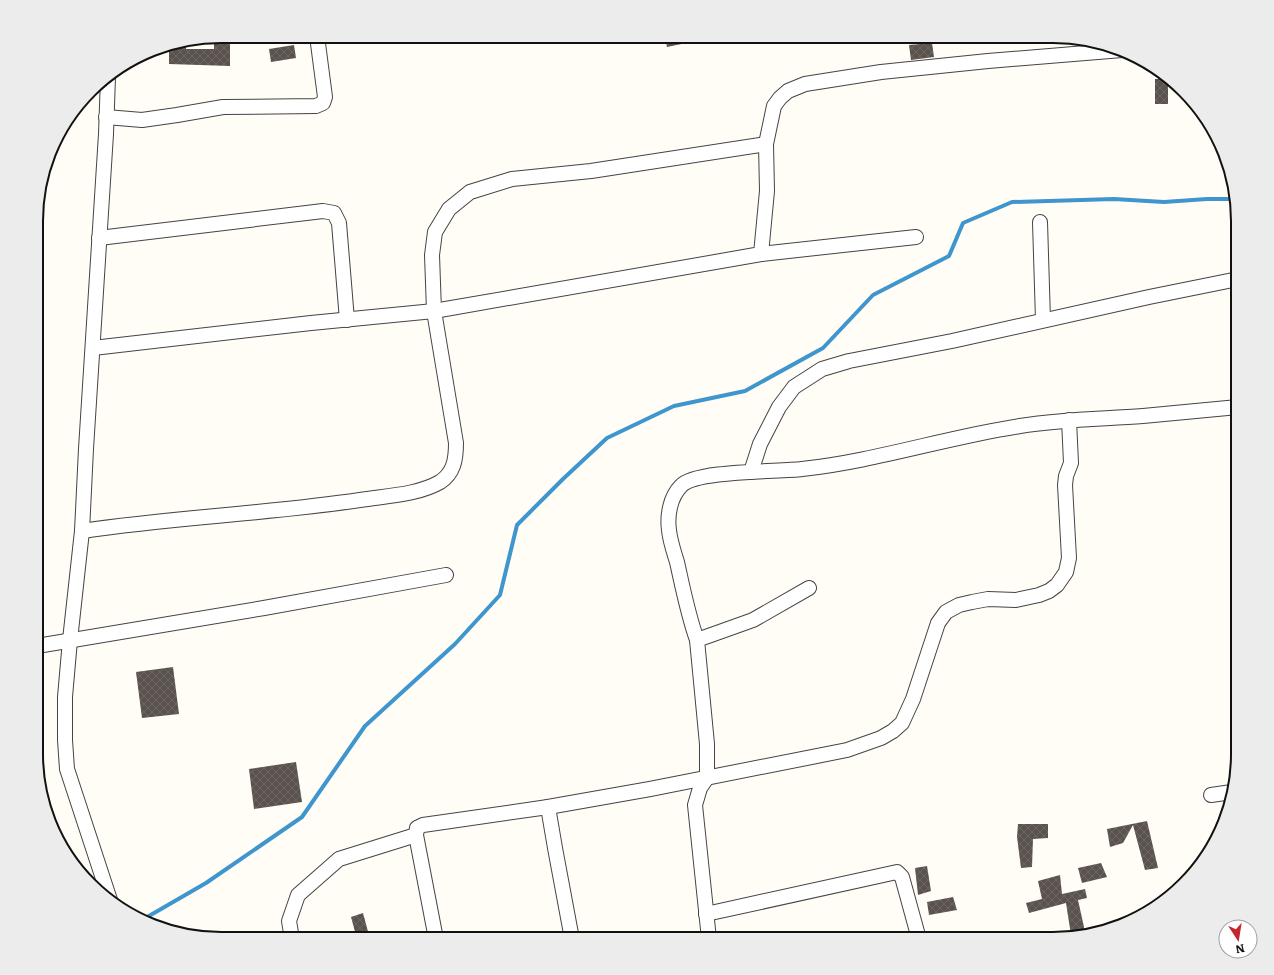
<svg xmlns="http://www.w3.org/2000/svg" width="1274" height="975" font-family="Literata,serif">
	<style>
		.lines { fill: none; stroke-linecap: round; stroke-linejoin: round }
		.stream { stroke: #3f96cf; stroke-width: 4 }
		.building { fill: url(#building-cross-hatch) }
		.minor-casing { stroke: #444; stroke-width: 16 }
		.minor { stroke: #fff; stroke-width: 14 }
		.rim { fill: none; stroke: #111; stroke-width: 2 }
	</style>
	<defs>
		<pattern id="building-cross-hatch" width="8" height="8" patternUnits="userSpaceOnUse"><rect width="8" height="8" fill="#5a524d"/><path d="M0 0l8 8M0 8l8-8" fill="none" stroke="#6d6662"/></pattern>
	</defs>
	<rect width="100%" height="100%" fill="#fffdf5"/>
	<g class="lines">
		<path class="stream" d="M142,920L206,883L302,817L365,726L455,644L500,595L517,525L563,479L607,438L674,406L745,391L823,348L873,295L949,256L963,223L1012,202L1114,199L1164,202L1207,199H1233"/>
	</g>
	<g class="building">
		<path d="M221,36H230V66L169,64V45L186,42V49H214V37Z"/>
		<path d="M665,36H696V41L667,47Z"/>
		<path d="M932,43L934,57L911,60L909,45Z"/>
		<path d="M294,45L296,58L271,62L269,49Z"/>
		<rect x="1155" y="79" width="13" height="25"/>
		<path d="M173,667L179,714L142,718L136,672Z"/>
		<path d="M296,762L302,802L254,809L249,769Z"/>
		<path d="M1147,821L1158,868L1145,870L1133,825L1123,843L1110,847L1107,829Z"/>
		<path d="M1018,824H1048V838L1033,839L1032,867L1021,868L1017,837Z"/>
		<path d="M1101,863L1107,877L1082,883L1078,868Z"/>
		<path d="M927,866L931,891L918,895L915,868Z"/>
		<path d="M1060,875L1062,894L1085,889L1087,898L1078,900L1084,927L1083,932L1071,935L1066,903L1029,913L1026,903L1042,899L1038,881Z"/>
		<path d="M953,897L957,910L929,915L927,902Z"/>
		<path d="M363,913L370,939H357L351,917Z"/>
	</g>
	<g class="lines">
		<g class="minor-casing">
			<g id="minor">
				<path d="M108,77L106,134L86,449L82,531L70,640L65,697V740L67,769L110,900"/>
				<path d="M106,117L142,120L177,115L223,107L316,106L323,103L325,97L317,36"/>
				<path d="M1040,222L1043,320"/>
				<path d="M99,238L323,211L334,213L339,223L347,320"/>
				<path d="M761,254L916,237"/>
				<path d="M93,348L311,323L434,311L761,254L767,191L766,144L774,106L780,98L788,91L805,84L881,72L988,61L1122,50"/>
				<path d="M751,472L760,444L779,407L794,387L822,369L849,361L952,341L1149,297L1238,279"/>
				<path d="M82,531C174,517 267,514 360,500C384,496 418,495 440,482C454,473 456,459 456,443L434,311L432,255L435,232L449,209L470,192L512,179L591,171L766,144"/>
				<path d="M697,640C688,615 683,589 677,562C674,552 670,541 669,530C667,516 670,497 681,486C695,470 778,472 802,469C876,461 947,437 1020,426C1061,419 1102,419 1143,416C1175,413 1206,410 1238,407"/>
				<path d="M37,646L264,608L446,575"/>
				<path d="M1211,795L1232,792"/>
				<path d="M548,807L555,848L572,939"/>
				<path d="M706,914L897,872L902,877L919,939"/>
				<path d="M292,939L289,921L298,895L339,859L416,835"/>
				<path d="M436,939L416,835L417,828L423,825L548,807L650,789L847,750L881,738L893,731L902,723L913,699L938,623L946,612L959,605L972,602L988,599L1016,600L1039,595L1049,591L1057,585L1066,572L1069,558L1065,485L1066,476L1071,463L1069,420"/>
				<path d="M709,939L695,805L700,788L707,778V744L697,640L753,620L809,588"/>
			</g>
		</g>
		<use href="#minor" class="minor"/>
	</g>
	<path d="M0 0H1274V975H0ZM221 43H1053A178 178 0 0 1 1231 221V754A178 178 0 0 1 1053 932H221A178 178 0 0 1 43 754V221A178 178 0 0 1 221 43Z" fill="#ececec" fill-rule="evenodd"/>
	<path class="rim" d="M221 43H1053A178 178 0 0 1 1231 221V754A178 178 0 0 1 1053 932H221A178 178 0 0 1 43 754V221A178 178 0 0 1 221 43Z"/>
	<g transform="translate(1238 939) rotate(168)"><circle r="19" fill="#ffffff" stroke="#a0a0a0"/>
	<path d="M0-3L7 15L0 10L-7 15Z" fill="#c4262e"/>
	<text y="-6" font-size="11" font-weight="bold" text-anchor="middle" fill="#111111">N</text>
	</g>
</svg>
